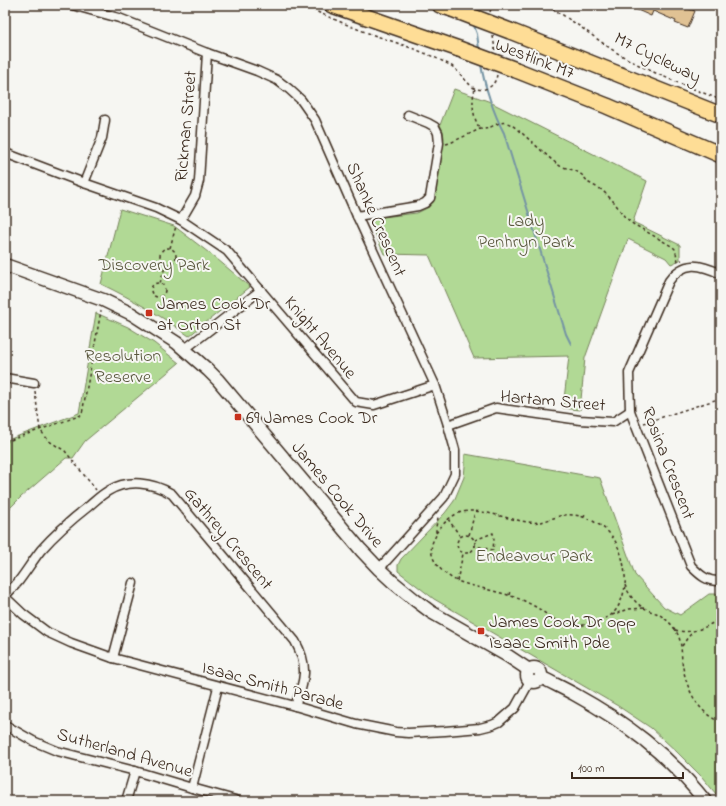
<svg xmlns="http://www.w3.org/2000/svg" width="726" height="806" font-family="'Indie Flower',sans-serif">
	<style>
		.green { fill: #b1d995; stroke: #76825a }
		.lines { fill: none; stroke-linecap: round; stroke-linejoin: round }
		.stream { stroke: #7594a4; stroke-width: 2 }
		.building { fill: #e0c294; stroke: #3b2a1e }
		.street-casing { stroke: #3b2a1e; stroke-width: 11 }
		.secondary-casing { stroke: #3b2a1e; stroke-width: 15 }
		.highway-casing { stroke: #3b2a1e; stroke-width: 18 }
		.path { stroke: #3b2a1e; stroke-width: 1.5; stroke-dasharray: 3 3; stroke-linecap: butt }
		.street { stroke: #f6f6f2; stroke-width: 8 }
		.secondary { stroke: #f6f6f2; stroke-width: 12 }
		.highway { stroke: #fedd96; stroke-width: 15 }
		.highway-bridge-casing { stroke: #3b2a1e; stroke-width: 18; stroke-linecap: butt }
		.highway-bridge { stroke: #fedd96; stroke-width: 15 }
		.poi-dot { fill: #c8321e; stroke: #f6f6f2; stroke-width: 1.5 }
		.labels { text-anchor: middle; stroke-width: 4; stroke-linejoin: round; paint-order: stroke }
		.street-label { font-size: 18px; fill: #3b2a1e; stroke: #f6f6f2 }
		.park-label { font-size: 18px; fill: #58563c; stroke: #f6f6f2 }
		.poi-label { font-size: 18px; fill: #3b2a1e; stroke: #f6f6f2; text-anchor: start }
	</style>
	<rect width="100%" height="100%" fill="#f6f6f2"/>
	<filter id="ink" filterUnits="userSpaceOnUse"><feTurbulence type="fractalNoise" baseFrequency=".025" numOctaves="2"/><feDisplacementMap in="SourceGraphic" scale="8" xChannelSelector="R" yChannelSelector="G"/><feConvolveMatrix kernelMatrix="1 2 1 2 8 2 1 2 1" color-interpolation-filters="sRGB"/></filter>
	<g filter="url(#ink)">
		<g class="green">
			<path d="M454,89L488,101L647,181L633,222L680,245V260L671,264L666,258L628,239L585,358L580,410L563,408L569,356L474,358L429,255L384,254L371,224L374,218L417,213L429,207L434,197L444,138L443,131L440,125Z"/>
			<path d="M120,209L174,226L217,259L250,287L189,336C160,315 134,300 101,284Z"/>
			<path d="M96,313L128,327L154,343L179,363L85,441L73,458H66L21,497L6,512L5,510V441L79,413Z"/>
			<path d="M465,454L600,478L635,575L664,607L680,615L709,594H721V800L702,777L677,752L651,728L618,706L434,599L398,571V565L401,559L445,513L454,501L464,477L465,466Z"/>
		</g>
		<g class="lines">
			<g class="stream">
				<path d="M473,23L477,34L479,49"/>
				<path d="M481,64C484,85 494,114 504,133L566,334L571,344"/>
			</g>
		</g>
		<path class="building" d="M626,5H691L689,9L695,11L688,28L675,23L676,21L653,11L651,16Z"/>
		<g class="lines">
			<g class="street-casing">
				<g id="street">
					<path d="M72,5L119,18L207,53L257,71L277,80L289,89L301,100L315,120L357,216L435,385L448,425L455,450V474L444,497L379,569"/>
					<path d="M5,153L84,183L156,208L181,220L227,251L356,402L374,405L435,385"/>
					<path d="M84,183L102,138L105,120"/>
					<path d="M357,216L418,206L425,203L430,198L439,143L438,133L435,127L428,123L408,115"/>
					<path d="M181,220L195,196L199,181L207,53"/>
					<path d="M721,274C700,264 684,260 669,281L629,373L630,411L691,566C700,575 707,582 721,581"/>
					<path d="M185,349L261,290"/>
					<path d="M5,378L34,383"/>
					<path d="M448,425L496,408L580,420L613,422L630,411"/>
					<path d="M5,596C9,591 14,587 18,582C26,572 33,560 41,550C56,533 71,520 89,506C95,501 101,495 108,491C128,479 152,482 172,494L295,641C309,666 305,681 295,706"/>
					<path d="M5,597L23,614L47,632L71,643L113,658L295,706L356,724L396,732L408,733L445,731L480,728L492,725L499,722L515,708L530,681"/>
					<path d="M113,658L133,583"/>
					<path d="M5,725L33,741L57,751L135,771L192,788L239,801"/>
					<path d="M192,788L218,687"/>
					<path d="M126,801L135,771"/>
				</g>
			</g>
			<g class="secondary-casing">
				<g id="secondary">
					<path d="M5,265L103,300L132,314L177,343L208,370L218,380L361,550L379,569L393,582L415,600L431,612L508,656L529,670"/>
					<circle cx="534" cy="675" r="7"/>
					<path d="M541,677C552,683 563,688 574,694C625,722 668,754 705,801"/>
				</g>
			</g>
			<g class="highway-casing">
				<g id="highway">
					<path d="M332,5L459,49"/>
					<path d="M440,5L452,9"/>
					<path d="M510,31L721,115"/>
					<path d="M516,70L607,106L721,155"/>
				</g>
			</g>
			<g class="path">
				<path d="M301,5C320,13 340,22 360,30C389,41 420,49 448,64C459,69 468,87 477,89C488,91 495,85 497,75"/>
				<path d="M547,5C555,10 563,15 570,20C589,32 606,47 626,58C656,75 689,87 721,100"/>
				<path d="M490,12L492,5"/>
				<path d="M493,36L495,50"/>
				<path d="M475,89C471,100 473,119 480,129"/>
				<path d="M446,144L450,143L480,129C489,131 498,120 507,123C514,125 518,131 523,134L552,160L560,166L576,171L582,175L589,183L602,190L614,202L624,216L633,224L673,247L675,249L678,261L682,260"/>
				<path d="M170,248L176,226"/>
				<circle cx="168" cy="256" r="8"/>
				<circle cx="158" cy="290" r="7"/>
				<path d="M160,283L166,264"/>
				<path d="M35,391L40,430L49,441L65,451L96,490"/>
				<path d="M644,423L721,398"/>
				<path d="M5,442L79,416L82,414L101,311"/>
				<path d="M584,517L585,513"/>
				<path d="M448,519L460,536"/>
				<path d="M436,533C441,527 446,520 453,516C470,504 499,517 517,520C525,522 533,523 541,522C549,520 557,516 565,515C575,514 587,517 596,523C606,528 614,537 618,547C623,556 626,575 625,585C624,595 619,609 611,615C603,621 584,626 574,626C558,626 547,613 534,606C510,592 482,590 457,581C444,575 428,560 432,544C433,540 435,538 436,535C436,533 436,530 436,528C436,524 438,521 438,516"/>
				<circle cx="466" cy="544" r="9"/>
				<path d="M469,535L475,512"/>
				<path d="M475,540L493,533L494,539L493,550L475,546"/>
				<path d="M457,581L463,554"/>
				<path d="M625,585C629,595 635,603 644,608C648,610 652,612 656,613C664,617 671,623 676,631C682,641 681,650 682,661C685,685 696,713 721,722"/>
				<path d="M509,595L510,591"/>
				<path d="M612,615L629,609L645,608"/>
				<path d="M675,630C694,635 706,627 721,618"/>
				<path d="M682,646L688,637L693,632"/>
			</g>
			<use href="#street" class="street"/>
			<use href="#secondary" class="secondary"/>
			<use href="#highway" class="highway"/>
			<g class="highway-bridge-casing">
				<g id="highway-bridge">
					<path d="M452,9L510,31"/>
					<path d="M459,49L516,70"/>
				</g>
			</g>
			<use href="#highway-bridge" class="highway-bridge"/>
		</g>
	</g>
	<g class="poi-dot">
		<rect x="145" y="309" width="8" height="8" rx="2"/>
		<rect x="234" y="413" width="8" height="8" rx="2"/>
		<rect x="477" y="627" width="8" height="8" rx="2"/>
	</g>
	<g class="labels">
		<g class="street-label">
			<text transform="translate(658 57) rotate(26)" y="6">M7 Cycleway</text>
			<text transform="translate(535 58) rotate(21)" y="6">Westlink M7</text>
			<text transform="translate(185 126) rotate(-85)" y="6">Rickman Street</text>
			<text transform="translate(377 219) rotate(66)" y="6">Shanke Crescent</text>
			<text transform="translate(321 337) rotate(50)" y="6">Knight Avenue</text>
			<text transform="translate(553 400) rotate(5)" y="6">Hartam Street</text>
			<text transform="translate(669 463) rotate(69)" y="6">Rosina Crescent</text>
			<text transform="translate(338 494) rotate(50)" y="6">James Cook Drive</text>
			<text transform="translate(229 538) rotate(50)" y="6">Gathrey Crescent</text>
			<text transform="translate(273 685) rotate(15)" y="6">Isaac Smith Parade</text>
			<text transform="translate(125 752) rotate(16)" y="6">Sutherland Avenue</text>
		</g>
		<g class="park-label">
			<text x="526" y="226">Lady<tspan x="526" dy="21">Penhryn Park</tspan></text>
			<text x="154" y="270">Discovery Park</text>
			<text x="123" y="361">Resolution<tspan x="123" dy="21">Reserve</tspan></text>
			<text x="534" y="561">Endeavour Park</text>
		</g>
		<g class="poi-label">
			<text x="157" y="309">James Cook Dr<tspan x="157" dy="21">at Orton St</tspan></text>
			<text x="246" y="423">69 James Cook Dr</text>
			<text x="489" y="627">James Cook Dr opp<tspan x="489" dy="21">Isaac Smith Pde</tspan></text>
		</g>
	</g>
	<rect width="726" height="806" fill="none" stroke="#f6f6f2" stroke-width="20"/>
	<rect x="10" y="10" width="706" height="786" fill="none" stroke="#3b2a1e" stroke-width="1.5" filter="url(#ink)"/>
	<path d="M572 772v6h111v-6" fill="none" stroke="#3b2a1e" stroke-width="2"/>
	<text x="578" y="772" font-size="12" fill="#3b2a1e" stroke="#f6f6f2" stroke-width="3" paint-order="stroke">100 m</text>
</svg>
